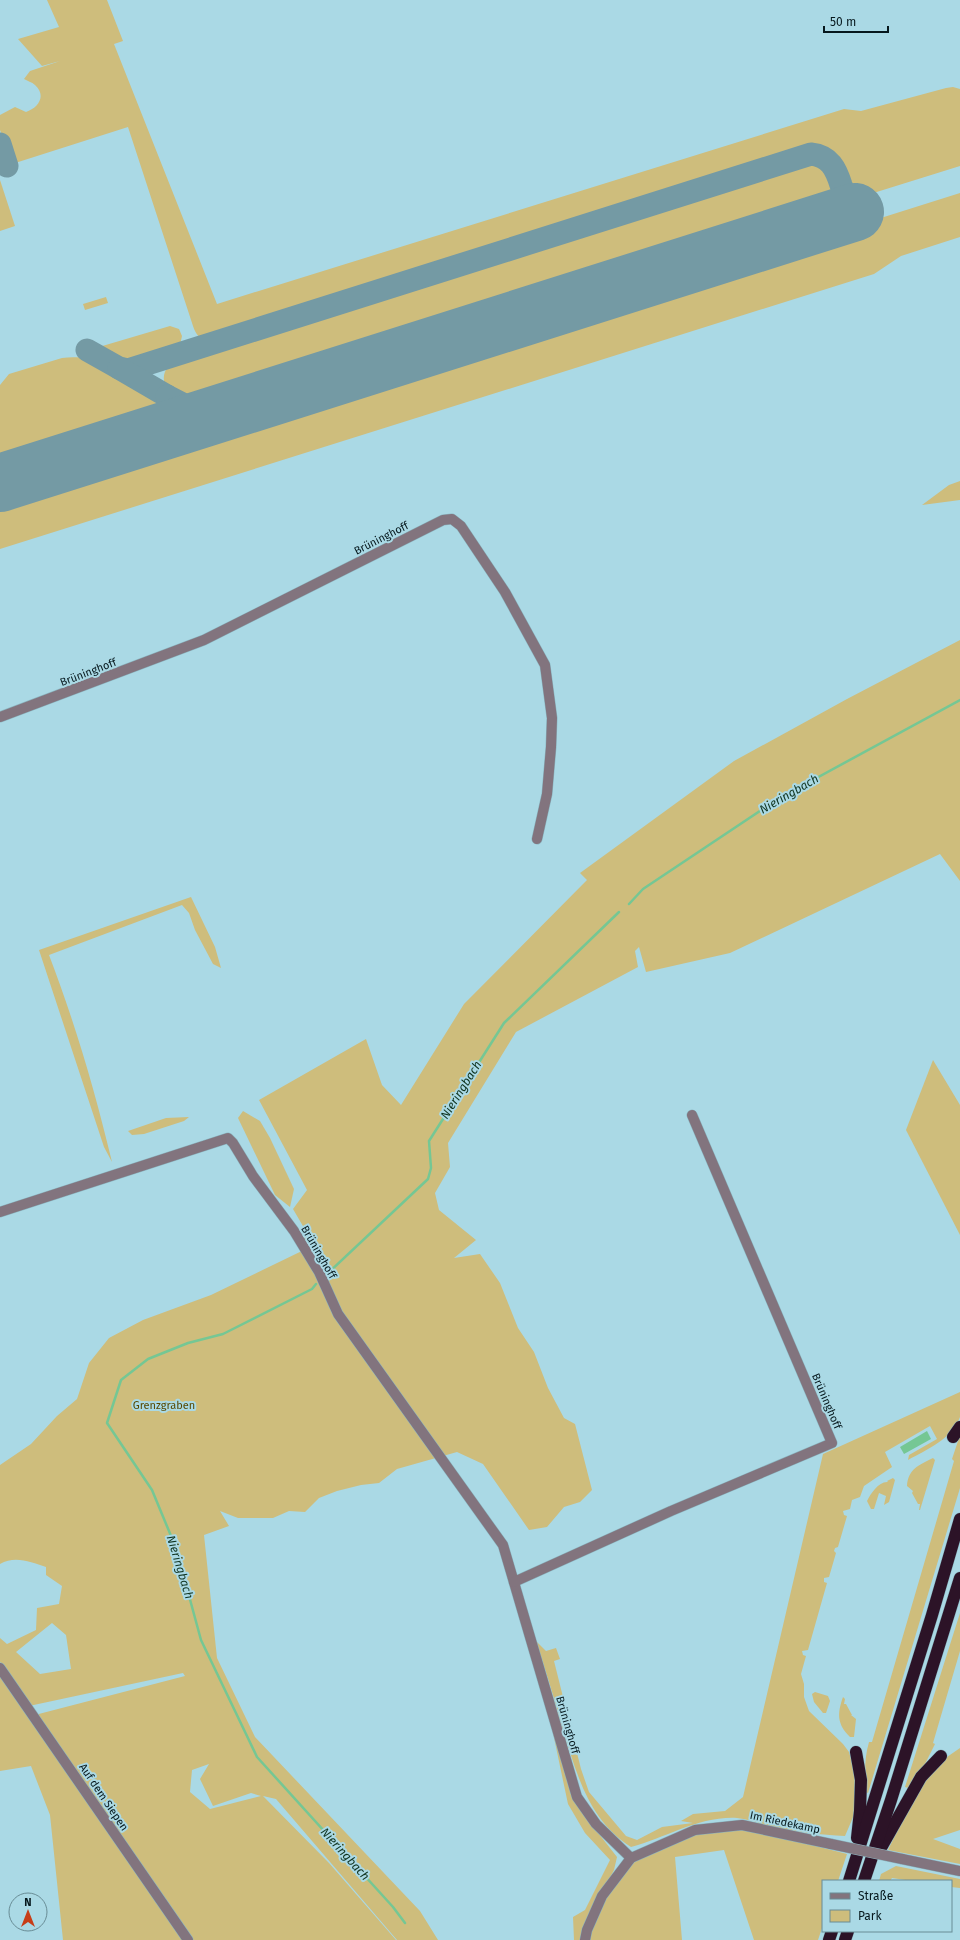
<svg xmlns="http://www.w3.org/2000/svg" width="960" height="1940" font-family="'Fira Sans',sans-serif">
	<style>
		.green { fill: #cebd7c; fill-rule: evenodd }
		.water { fill: #75c794 }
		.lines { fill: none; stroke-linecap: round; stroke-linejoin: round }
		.stream { stroke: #75c794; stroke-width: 2.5 }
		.taxiway { stroke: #749aa4; stroke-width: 23 }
		.runway { stroke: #749aa4; stroke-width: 58 }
		.minor-casing { stroke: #8cb6c1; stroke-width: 11 }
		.highway-casing { stroke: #8cb6c1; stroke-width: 13 }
		.minor { stroke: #82747e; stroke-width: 10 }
		.highway { stroke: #2c1327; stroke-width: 12 }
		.minor-bridge-casing { stroke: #8cb6c1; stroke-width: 11; stroke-linecap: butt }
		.minor-bridge { stroke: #82747e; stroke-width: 10 }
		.labels { text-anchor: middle; stroke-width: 4; stroke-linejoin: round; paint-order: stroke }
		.street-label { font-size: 11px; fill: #06181d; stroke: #aad9e5 }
		.park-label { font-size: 11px; fill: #574800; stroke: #aad9e5 }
		.water-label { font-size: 12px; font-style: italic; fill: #0f331f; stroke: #aad9e5 }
	</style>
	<rect width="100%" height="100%" fill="#aad9e5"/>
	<g class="green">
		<path d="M47,0H107L123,41L114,44L217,304L844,109L861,111L946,88L953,87L960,89V166L851,200C843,175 839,147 806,150L209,339C200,340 196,335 193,326L128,127L12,164L0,130V115L15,107L26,112C38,108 47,96 35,85C32,82 27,81 24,79L30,71L60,61L42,66L18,39L59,27Z"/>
		<path d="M810,159C838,164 846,196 820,210L203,406C195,407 191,403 185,400C180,397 173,394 169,390C158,379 166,364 178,359Z"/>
		<path d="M0,180L15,226L0,231Z"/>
		<path d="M960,193V237L901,256L874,274L0,549V496Z"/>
		<path d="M106,297L108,303L85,310L83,304Z"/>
		<path d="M170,326L179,329L182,336L180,345L172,351L125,365L97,351L99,347Z"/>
		<path d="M62,358C71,357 80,357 89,359C100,362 110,369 120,374C136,383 172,399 150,422L0,469V385L9,374Z"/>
		<path d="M960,481V500L922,505L949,485Z"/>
		<path d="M960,640V881L940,854L730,953L646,972L639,947L635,951L638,967L516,1032L448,1143L450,1167L435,1193L439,1210L476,1240L454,1258L480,1254L500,1283L518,1328L534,1352L548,1388L564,1418L575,1424L592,1490L580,1502L564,1507L547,1527L529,1530L483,1464L457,1452L397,1469L379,1483L361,1485L337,1491L319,1498L305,1512L289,1511L273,1518H238L220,1511L229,1526L204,1535L217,1658L255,1737L420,1911L438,1940H397L276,1799L263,1796L329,1863L396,1940H63L50,1815L31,1766L0,1771V1676L31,1716L185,1676L183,1673L29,1706L0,1662V1638L7,1644L36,1630L37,1608L59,1604L62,1586L46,1575V1567C31,1562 15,1555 0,1564V1465L31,1444L57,1416L77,1399L89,1363L109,1338L143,1320L211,1295L306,1249L300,1240L307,1233L293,1209L307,1190L259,1100L366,1039L382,1085L401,1105L464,1004L587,880L580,873L734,761L847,699ZM52,1623L66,1635L71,1669L40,1674L16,1652ZM209,1764L200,1779L213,1806L251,1793L261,1796L210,1809L190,1792L192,1770Z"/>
		<path d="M191,897L215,947L221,968L213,964L195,930L189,913L182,905L49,955C75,1023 95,1091 112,1162L104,1147L39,950Z"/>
		<path d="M933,1060L960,1105V1235L906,1130Z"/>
		<path d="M243,1111L260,1121L270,1138L294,1189L290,1207L275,1195L238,1118Z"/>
		<path d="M189,1117L184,1121L144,1134L132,1135L128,1131L166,1118Z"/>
		<path d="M960,1392C960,1399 960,1410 960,1417C952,1439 926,1450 908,1460L909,1455L937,1439L930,1426L885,1452L892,1467L864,1486L860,1497L852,1500L850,1509L843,1511L844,1515L847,1516L838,1547L835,1548L834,1551L836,1553L829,1577L824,1578V1582L827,1583L808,1650L802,1651L803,1655L806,1656L801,1674L804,1684V1697L809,1711L843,1744L849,1752L852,1763L855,1780L854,1815L845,1836C821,1835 796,1832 772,1826C761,1824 748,1819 737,1818C699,1816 666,1838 631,1847C588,1820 576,1772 562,1726C554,1697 545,1669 536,1641L546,1651L556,1648L560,1659L554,1661L581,1769L589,1792L626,1836L637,1840L662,1827L693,1823L681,1821L693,1814L725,1811L743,1797L823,1454Z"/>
		<path d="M960,1435V1488L868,1793L866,1792C865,1774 864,1759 869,1742H872L954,1461L952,1459Z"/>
		<path d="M933,1458L935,1460L920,1510H919L920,1504H918L912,1493L913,1491L907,1486C908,1469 919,1465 933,1458Z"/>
		<path d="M893,1478L895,1480L889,1502L884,1505L886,1496L879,1493L874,1509H871L867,1501C871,1493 879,1481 888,1482L887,1481Z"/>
		<path d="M960,1613V1651L933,1743L935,1744L925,1764L908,1788L905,1787Z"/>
		<path d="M815,1692L828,1696L830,1701L826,1713H823L814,1702L812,1694Z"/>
		<path d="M843,1697L845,1699L844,1704H846L852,1715H851L856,1719L854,1737H850C837,1724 837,1714 843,1697Z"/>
		<path d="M549,1714L571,1794L584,1815L617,1857L614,1870L597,1903L583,1940H574L573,1917L585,1910L610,1860L585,1833L568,1804Z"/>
		<path d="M960,1748V1830L933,1839L960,1849V1864L888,1850L918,1788L947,1757Z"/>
		<path d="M741,1827L847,1854L838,1881H823V1925L818,1940H754L724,1850L675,1857L682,1940H587L604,1896L631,1859L695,1832Z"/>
		<path d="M896,1866L960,1879V1888L951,1887V1881H912L892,1878L890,1881H879L881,1874Z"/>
	</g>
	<path class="water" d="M927,1431L931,1439L904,1454L900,1447Z"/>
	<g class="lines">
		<g class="stream">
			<path d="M629,904L643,889L778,799L960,700"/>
			<path d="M326,1275L428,1179L431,1168L429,1141L504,1023L619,912"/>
			<path d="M316,1284L312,1289L223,1334L188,1343L148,1359L121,1380L107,1423L152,1490L176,1548L201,1640L257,1757L393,1907L405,1923"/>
		</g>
		<g class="taxiway">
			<path d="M0,144L7,166"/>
			<path d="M87,350L119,368L128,370L811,154C830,156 836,169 841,185C844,192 846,200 844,207C841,213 836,217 831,220"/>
			<path d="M119,368L167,396C181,408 176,423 160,431"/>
			<path d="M167,396L200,413L213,414"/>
		</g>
		<path class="runway" d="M0,483L855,212"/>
		<g class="minor-casing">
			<g id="minor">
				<path d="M0,717L204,640L443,520L452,519L461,526L505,592L545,665L552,718L551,747L547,794L537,839"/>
				<path d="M0,1212L228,1138L233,1143L253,1176L294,1231L319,1272L338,1314L503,1545L577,1797L596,1824L631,1858"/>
				<path d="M514,1582L671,1511L832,1443L692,1115"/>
				<path d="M0,1668L188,1940"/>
				<path d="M902,1859L960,1871"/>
				<path d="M585,1940L587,1930L602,1896L631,1858L695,1830L742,1825L831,1844"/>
			</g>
		</g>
		<g class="highway-casing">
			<g id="highway">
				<path d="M953,1437L960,1427"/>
				<path d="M856,1752L861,1780L860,1811L857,1838"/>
				<path d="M882,1846L921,1777L941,1756"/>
				<path d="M849,1881L932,1615L960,1519"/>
				<path d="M864,1881L891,1800L960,1578"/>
				<path d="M829,1940L832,1931"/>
				<path d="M845,1940L848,1931"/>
			</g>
		</g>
		<use href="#minor" class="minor"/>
		<use href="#highway" class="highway"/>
		<g class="minor-bridge-casing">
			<path id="minor-bridge" d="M831,1844L902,1859"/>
		</g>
		<use href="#minor-bridge" class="minor-bridge"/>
	</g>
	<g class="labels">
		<g class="street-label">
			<text transform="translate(381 538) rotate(-27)" y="4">Brüninghoff</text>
			<text transform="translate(88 672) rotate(-21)" y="4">Brüninghoff</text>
			<text transform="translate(319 1252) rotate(60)" y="4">Brüninghoff</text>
			<text transform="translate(827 1401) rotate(67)" y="4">Brüninghoff</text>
			<text transform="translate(568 1725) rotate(74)" y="4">Brüninghoff</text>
			<text transform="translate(104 1797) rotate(56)" y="4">Auf dem Siepen</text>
			<text transform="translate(785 1822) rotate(12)" y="4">Im Riedekamp</text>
		</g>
		<g class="park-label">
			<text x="164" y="1409">Grenzgraben</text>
		</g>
		<g class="water-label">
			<text transform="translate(789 794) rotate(-30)" y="4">Nieringbach</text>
			<text transform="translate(461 1090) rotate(-58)" y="4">Nieringbach</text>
			<text transform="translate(180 1567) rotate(73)" y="4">Nieringbach</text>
			<text transform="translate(345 1854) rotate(48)" y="4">Nieringbach</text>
		</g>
	</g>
	<rect x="822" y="1880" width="130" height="52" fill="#aad9e5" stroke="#688c95"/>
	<rect x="830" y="1893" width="20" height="6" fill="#82747e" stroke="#688c95"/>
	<text x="858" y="1900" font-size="12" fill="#06181d">Straße</text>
	<rect x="830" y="1910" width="20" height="12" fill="#cebd7c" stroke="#688c95"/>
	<text x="858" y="1920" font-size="12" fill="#06181d">Park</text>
	<g transform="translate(28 1912)"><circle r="19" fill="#aad9e5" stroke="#688c95"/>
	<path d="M0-3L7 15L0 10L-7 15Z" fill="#c73e18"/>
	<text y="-6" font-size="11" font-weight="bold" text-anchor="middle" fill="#06181d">N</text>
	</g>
	<path d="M824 26v6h64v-6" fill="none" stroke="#06181d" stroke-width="2"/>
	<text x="830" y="26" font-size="12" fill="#06181d" stroke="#aad9e5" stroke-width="3" paint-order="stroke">50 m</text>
</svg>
